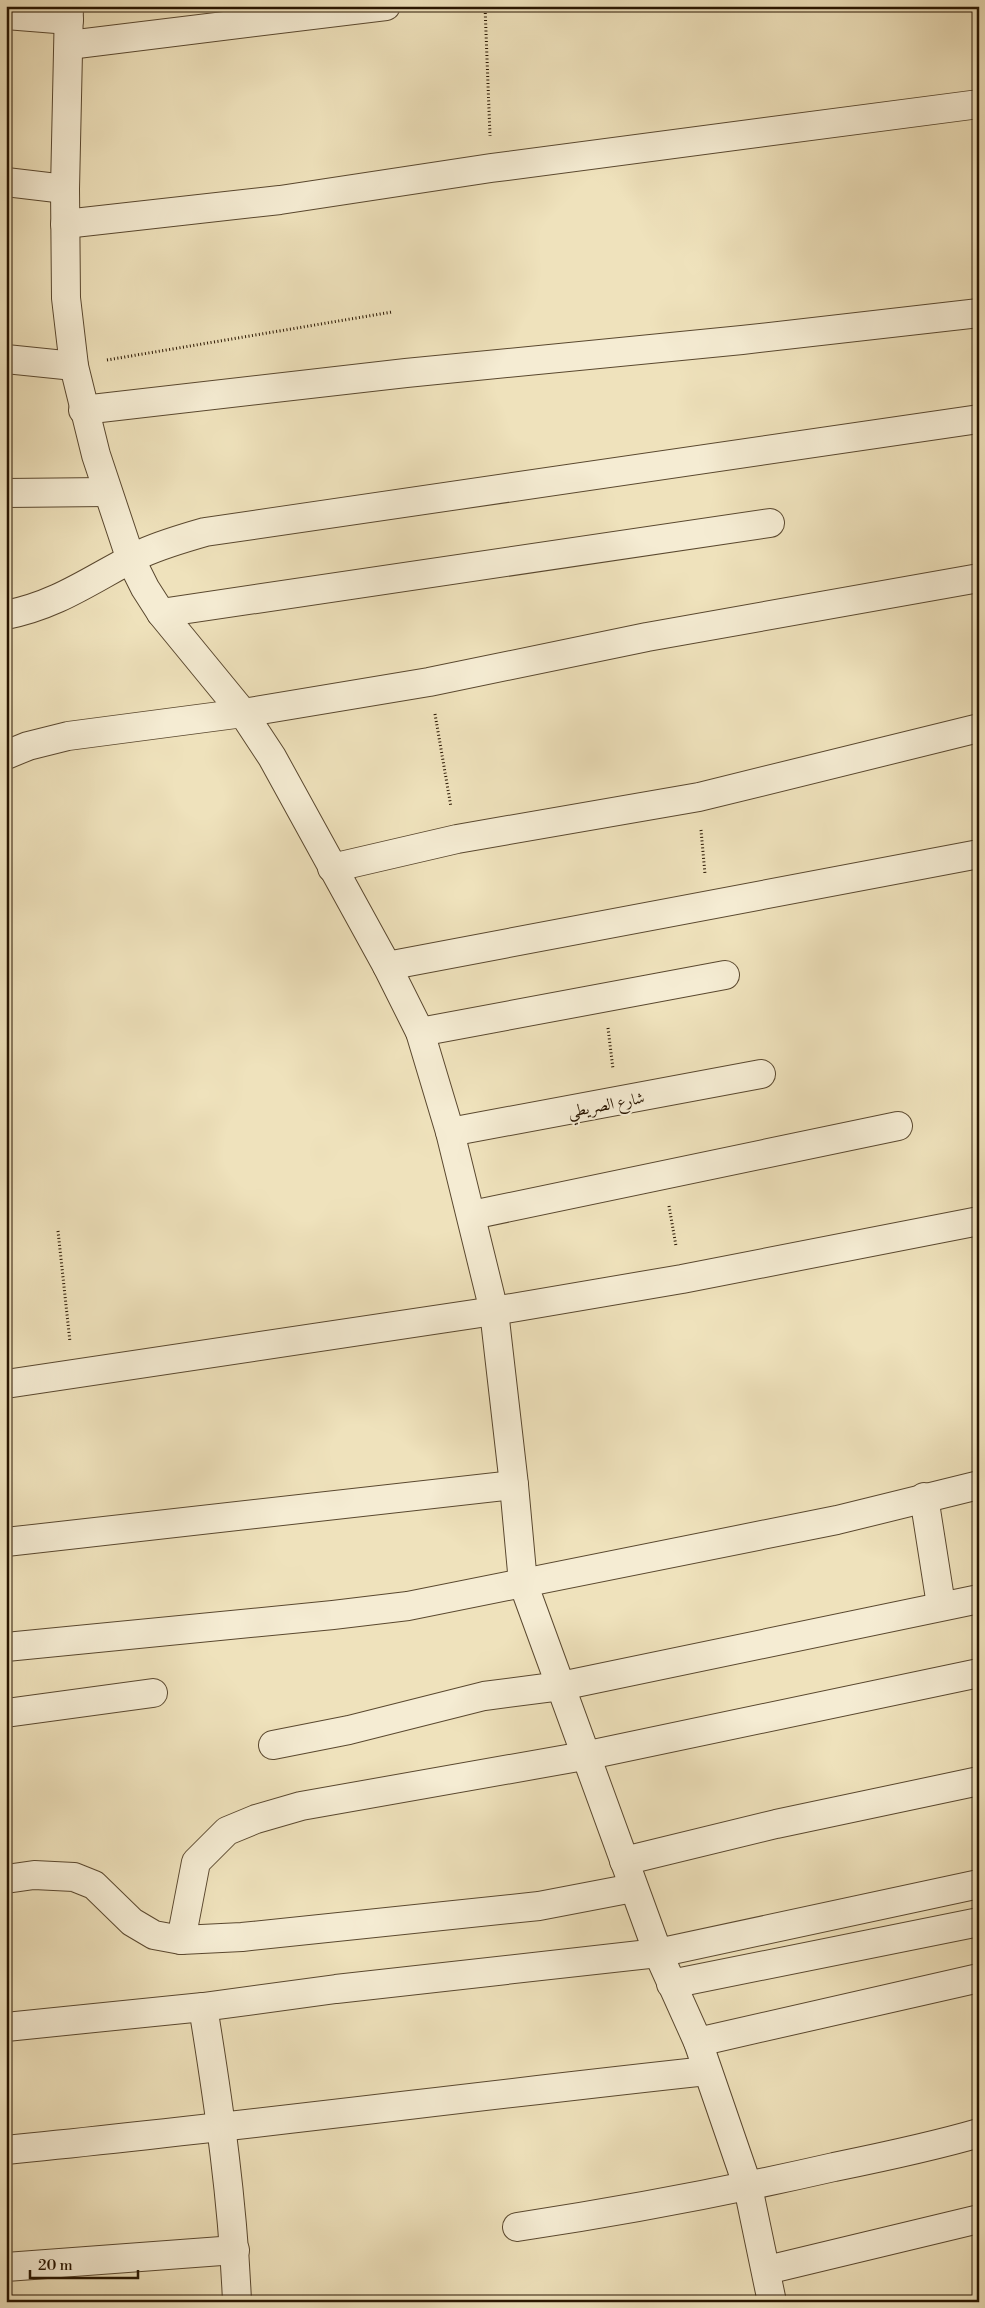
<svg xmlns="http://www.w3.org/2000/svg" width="985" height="2308" font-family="'Libre Bodoni',Amiri,serif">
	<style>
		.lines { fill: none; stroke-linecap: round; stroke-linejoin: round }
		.minor-casing { stroke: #5a482f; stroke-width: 30 }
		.path { stroke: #281500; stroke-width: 3; stroke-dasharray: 1 2.5; stroke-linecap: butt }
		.minor { stroke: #f5ecd3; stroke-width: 28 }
		.labels { text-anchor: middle; stroke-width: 4; stroke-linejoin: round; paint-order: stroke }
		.street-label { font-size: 16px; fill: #281500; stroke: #f5ecd3 }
	</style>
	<rect width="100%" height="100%" fill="#efe2bc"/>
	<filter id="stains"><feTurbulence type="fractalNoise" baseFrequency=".004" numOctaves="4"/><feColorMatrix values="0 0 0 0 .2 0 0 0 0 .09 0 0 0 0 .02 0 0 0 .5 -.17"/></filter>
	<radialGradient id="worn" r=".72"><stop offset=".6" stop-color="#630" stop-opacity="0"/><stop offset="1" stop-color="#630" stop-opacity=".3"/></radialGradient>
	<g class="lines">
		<g class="minor-casing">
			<g id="minor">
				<path d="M69,6L65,189L66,298L74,366L96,455L131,560L145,588L161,613L243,713L272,757L387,966L420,1032L450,1132L494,1311L514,1485L523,1583L658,1953L698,2042L748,2187L772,2302"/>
				<path d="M6,15L69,20"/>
				<path d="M69,45L386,6"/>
				<path d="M6,182L65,189"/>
				<path d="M65,224L280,200L491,168L979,104"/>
				<path d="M6,359L74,366"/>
				<path d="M83,410L406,373L742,340L979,313"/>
				<path d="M6,493L107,492"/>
				<path d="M161,613L770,523"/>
				<path d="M6,615C61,604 94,577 143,553C163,544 184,538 205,532L979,419"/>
				<path d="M6,755L28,746L68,736L243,713L429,682L647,637L979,578"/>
				<path d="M332,868L457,839L699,797L979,728"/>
				<path d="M387,966L979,854"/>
				<path d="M420,1032L725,975"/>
				<path d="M450,1132L761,1074"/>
				<path d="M472,1215L898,1126"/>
				<path d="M6,1384L494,1311L682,1279L979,1221"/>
				<path d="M924,1497L941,1605"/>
				<path d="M6,1542L514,1485"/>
				<path d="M6,1647L333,1615L408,1606L837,1520L979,1485"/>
				<path d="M6,1713L153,1693"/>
				<path d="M273,1745L349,1730L484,1696L561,1686L979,1599"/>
				<path d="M624,1861L776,1824L979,1781"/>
				<path d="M6,1879L34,1875L74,1877L94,1885L132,1922L154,1935L181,1940L242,1937L539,1906L633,1888"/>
				<path d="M181,1940L196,1862L227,1831L256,1819L301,1806L584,1756L979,1673"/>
				<path d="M671,1984L979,1922"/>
				<path d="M203,2007C219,2105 233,2203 237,2302"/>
				<path d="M6,2027L203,2007L336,1989L658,1953L979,1884"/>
				<path d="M698,2042L979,1978"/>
				<path d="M6,2150C240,2127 474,2096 707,2071"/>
				<path d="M517,2227C623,2211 729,2191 834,2167C883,2157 931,2147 979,2133"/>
				<path d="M6,2267L235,2250"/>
				<path d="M767,2270L979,2219"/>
			</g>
		</g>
		<g class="path">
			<path d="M485,6L490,136"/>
			<path d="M107,360L392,312"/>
			<path d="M435,714L451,807"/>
			<path d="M701,830L705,874"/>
			<path d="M608,1028L613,1069"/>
			<path d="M669,1206L676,1246"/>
			<path d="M58,1231L70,1342"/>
		</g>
		<use href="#minor" class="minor"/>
	</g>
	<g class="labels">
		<g class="street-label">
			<text transform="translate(606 1104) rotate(-11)" y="6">شارع الصريطي</text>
		</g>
	</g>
	<rect width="985" height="2308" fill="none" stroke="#efe2bc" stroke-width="25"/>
	<rect x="8" y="8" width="970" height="2293" fill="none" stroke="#281500" stroke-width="2.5"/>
	<rect x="12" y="12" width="960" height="2283" fill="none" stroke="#281500"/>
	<path d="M30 2270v8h108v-8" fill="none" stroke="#281500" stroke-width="2.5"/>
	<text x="38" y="2270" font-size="15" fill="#281500" stroke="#f5ecd3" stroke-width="4" paint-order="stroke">20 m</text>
	<rect width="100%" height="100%" filter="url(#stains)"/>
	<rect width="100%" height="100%" fill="url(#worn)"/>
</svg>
